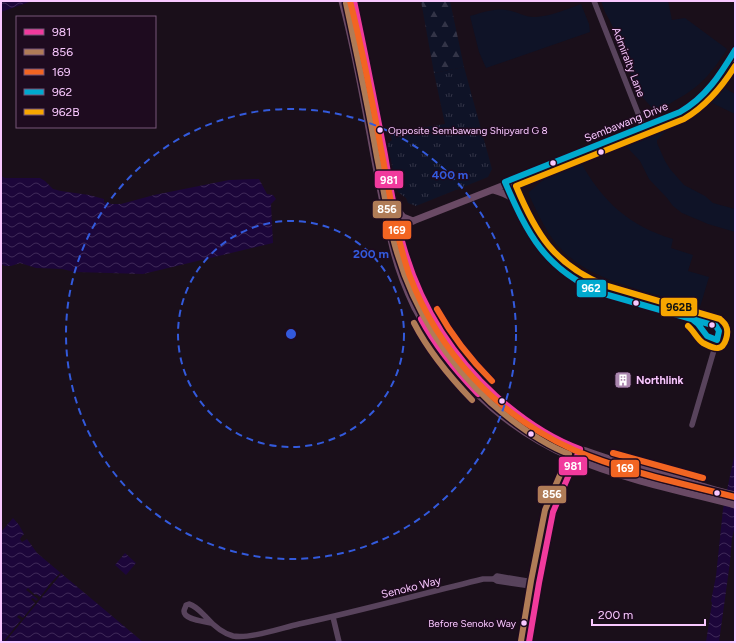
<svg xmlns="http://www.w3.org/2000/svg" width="736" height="643" font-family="Figtree,sans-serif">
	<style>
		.green { fill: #0f1327 }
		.forest { fill: url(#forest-firs) }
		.park { fill: url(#park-tufts) }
		.water { fill: url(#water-waves) }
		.pier { fill: #1a0f1a }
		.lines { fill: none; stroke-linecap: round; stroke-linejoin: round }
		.minor { stroke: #58435c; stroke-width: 5.5 }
		.major { stroke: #6a4a65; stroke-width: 7 }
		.bus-1-casing { stroke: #1e0b1f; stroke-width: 9 }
		.bus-2-casing { stroke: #1e0b1f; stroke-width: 9 }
		.bus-3-casing { stroke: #1e0b1f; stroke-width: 9 }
		.bus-4-casing { stroke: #1e0b1f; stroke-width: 9 }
		.bus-5-casing { stroke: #1e0b1f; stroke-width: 9 }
		.bus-1 { stroke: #f13a9d; stroke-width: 6 }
		.bus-2 { stroke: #b07c57; stroke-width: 6 }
		.bus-3 { stroke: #f26522; stroke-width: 6 }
		.bus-4 { stroke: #00a9ce; stroke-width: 6 }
		.bus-5 { stroke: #f7a600; stroke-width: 6 }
		.ring { fill: none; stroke: #335adc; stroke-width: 2; stroke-dasharray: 7 5 }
		.bus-dot { fill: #f9c8ff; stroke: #1e0b1f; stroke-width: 1.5 }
		.labels { text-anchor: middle; stroke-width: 3; stroke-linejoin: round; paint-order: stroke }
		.bus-label { font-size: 10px; fill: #f9c8ff; stroke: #1e0b1f; text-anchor: start }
		.street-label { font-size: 11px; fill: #f9c8ff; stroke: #1e0b1f }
		.poi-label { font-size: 11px; font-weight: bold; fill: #f9c8ff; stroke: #1e0b1f; text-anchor: start }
		.centre { fill: #335adc; stroke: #1e0b1f; stroke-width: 2 }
		.ring-label { font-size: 12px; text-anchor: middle; font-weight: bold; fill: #335adc; stroke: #1e0b1f; stroke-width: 3; stroke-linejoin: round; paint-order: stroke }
		.line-badge { stroke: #1e0b1f; stroke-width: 1.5 }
		.badge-label { font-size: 11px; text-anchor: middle; font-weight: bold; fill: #fff }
		.pale-badge-label { font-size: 11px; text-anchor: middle; font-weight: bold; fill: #111 }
	</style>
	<defs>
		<pattern id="forest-firs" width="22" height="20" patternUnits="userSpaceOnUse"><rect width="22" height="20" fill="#0f1327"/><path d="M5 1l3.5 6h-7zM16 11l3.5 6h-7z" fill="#333447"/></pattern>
		<pattern id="park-tufts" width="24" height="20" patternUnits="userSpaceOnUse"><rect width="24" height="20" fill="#0f1327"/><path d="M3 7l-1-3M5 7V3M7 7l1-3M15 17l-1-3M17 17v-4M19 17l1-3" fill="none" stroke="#333447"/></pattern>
		<pattern id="water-waves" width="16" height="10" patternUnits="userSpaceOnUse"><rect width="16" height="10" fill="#1c063a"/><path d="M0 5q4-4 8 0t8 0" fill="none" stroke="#3e2958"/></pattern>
	</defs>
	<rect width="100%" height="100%" fill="#1a0f1a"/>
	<g class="green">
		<path d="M601,1H668L672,20L685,18L727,49C712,73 699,88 674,101C668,105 661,109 653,109L638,92L630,71L622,58L617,43L615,32L610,21L605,12Z"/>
		<path d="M581,4L589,24L590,32L486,68L479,52L470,16C481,13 494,8 506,10C517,11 525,18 536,17C552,16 567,9 581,4Z"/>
		<path d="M723,87L735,94V114L710,102Z"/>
		<path d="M667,128L668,129L657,140V143L665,161L670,169L684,185L705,196L713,203L735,209V232L708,224L682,213L673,206L667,198L649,179L640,161L624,144Z"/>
		<path d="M580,161C602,201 629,226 673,239L671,248L693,255L688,271L709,277L700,307L690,306C675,301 661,296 646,292C615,282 586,274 562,250C547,235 538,214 529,195V192L549,175Z"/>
	</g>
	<path class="forest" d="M421,1H450L464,67L434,73Z"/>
	<path class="park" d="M464,67L492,169L488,177L416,206L408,203L406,198L398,192L387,144L392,140L390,133L445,124L434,73Z"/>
	<g class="water">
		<path d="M1,1H32L1,12Z"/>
		<path d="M1,176L5,178H40L45,181L53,189L61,191L89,195L104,199V202L112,204H121L154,195L229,180L259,179L267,194L273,195L276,199L271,204L273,243L143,274L75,272L62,269L36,268L20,263L11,266H5L1,264Z"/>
		<path d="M735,452V526L732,538L730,562L719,642H706L712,603L711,601L716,576L723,509Z"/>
		<path d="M13,518L19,525L24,534L22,536L20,539L22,542L27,539L37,553L143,642H1V532Z"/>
		<path d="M125,553L136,563L126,575L115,565Z"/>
	</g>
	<path class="pier" d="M60,573L61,574L5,642H3L21,620L17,617L19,615L23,618L35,603L31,599L33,598L36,601L38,599L26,590L28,588L35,595L36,594L40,597L48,587V586Z"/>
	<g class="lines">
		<g class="minor">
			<path d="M594,1L645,131"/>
			<path d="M505,182C514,203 523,224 536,243C550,264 578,284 601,293L693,320C699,320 717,324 719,330C719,331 719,332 719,333L692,425"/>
			<path d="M693,320L698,324L704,333L707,336L717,340"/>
			<path d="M494,579L497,581L538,587"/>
			<path d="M333,617L339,642"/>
			<path d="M211,623C204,621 184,620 184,611C184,609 186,607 186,605L189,604C196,606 201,612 206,617C213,625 222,633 233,636C250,639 281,628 299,624C360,611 421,594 483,579H494L497,576L539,583"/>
			<path d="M529,642L539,583L553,512L580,449"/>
		</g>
		<g class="major">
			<path d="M342,1C364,82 373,166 393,248C398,269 406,289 415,308C421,318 426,329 432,339C466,391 515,433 571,457C622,479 681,491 735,505"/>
			<path d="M354,1C365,52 375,103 385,154C392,192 397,229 409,266C435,343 498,413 572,447C577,449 583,450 589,452C614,461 639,468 665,475C688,481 711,490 735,495"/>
			<path d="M728,61L735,50"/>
			<path d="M493,190C500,192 506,194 512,198C515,190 517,186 523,181"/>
			<path d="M395,207L403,217L413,221"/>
			<path d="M395,228L502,186H507L525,179L684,115C709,99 720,83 735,58"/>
		</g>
		<g class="bus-1-casing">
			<g id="bus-1">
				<path d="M354,1C365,52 375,104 385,155C390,184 394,213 402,241C418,301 450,354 496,396C521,418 549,438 580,449L553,512L539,583L529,642"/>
				<path d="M421,319C436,347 456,371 478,394"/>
			</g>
		</g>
		<g class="bus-2-casing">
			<g id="bus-2">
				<path d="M346,3C357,54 368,105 377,157C383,185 387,214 394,242C411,305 444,359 491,403C514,423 541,443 569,454L545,510L531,581L521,641"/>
				<path d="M414,323C429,352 449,376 472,400"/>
			</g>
		</g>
		<g class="bus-3-casing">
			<g id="bus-3">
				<path d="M350,1C364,55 374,110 384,165C391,201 397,239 409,274C438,352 498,416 574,450C625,472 681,483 735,497"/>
				<path d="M437,309C452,336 470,359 492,381"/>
				<path d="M613,453L703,478"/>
			</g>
		</g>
		<g class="bus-4-casing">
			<path id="bus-4" d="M693,320L698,324L707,336L717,340L719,331L716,326L601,293C545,269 528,235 505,182L680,112C706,97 720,75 735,50"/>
		</g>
		<g class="bus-5-casing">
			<path id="bus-5" d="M688,326C694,331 697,339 703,343C707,345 714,349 718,348C726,347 729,332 726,326C725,323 722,321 720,319L604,285C554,264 536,234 516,186L684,119C706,106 722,87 735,66"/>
		</g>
		<use href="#bus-1" class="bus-1"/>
		<use href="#bus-2" class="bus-2"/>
		<use href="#bus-3" class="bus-3"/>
		<use href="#bus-4" class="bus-4"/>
		<use href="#bus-5" class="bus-5"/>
	</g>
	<g class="ring">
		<circle cx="291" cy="334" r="113"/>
		<circle cx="291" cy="334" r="225"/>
	</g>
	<defs>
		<g id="building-square" transform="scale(0.9)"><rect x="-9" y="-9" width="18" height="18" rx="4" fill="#ab87af" stroke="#1e0b1f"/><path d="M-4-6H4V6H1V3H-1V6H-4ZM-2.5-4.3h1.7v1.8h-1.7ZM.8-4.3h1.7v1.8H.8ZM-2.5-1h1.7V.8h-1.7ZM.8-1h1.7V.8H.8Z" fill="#fff"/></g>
	</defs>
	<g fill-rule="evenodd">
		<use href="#building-square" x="623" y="380"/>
	</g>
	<g class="bus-dot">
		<circle cx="380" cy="130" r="3.5"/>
		<circle cx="601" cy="152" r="3.5"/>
		<circle cx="553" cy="163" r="3.5"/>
		<circle cx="636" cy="303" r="3.5"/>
		<circle cx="712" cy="325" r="3.5"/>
		<circle cx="502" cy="401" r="3.5"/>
		<circle cx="531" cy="434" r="3.5"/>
		<circle cx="717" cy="493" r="3.5"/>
		<circle cx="524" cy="623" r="3.5"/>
	</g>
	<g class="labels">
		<g class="bus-label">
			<text x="388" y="134">Opposite Sembawang Shipyard G 8</text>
			<text x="516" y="627" text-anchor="end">Before Senoko Way</text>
		</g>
		<g class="street-label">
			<text transform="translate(629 62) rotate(69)" y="4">Admiralty Lane</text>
			<text transform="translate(626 122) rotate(-22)" y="4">Sembawang Drive</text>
			<text transform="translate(411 587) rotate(-14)" y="4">Senoko Way</text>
		</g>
		<g class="poi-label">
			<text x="636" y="384">Northlink</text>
		</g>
	</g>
	<circle cx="291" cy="334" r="6" class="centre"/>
	<g class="ring-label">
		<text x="450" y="179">400 m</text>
		<text x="371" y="258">200 m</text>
	</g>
	<g class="line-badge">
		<rect x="374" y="170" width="30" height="19" rx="4" fill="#f13a9d"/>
		<rect x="372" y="200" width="30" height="19" rx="4" fill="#b07c57"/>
		<rect x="382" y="220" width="30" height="20" rx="4" fill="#f26522"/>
		<rect x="576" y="279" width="31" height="19" rx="4" fill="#00a9ce"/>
		<rect x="660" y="297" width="38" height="20" rx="4" fill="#f7a600"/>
		<rect x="558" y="456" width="30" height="20" rx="4" fill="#f13a9d"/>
		<rect x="610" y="459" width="30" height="19" rx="4" fill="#f26522"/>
		<rect x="537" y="485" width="30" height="19" rx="4" fill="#b07c57"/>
	</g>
	<g class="badge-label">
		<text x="389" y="184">981</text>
		<text x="387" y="213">856</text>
		<text x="397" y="234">169</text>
		<text x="591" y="292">962</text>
		<text x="573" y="470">981</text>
		<text x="625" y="472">169</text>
		<text x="552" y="498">856</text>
	</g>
	<g class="pale-badge-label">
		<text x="679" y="311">962B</text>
	</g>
	<rect width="736" height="643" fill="none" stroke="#f9c8ff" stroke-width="4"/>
	<rect x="16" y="16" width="140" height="112" fill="#1e0b1f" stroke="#765779"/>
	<rect x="24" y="29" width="20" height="6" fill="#f13a9d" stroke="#765779"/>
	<text x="52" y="36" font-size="12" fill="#f9c8ff">981</text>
	<rect x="24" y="49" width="20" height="6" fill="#b07c57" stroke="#765779"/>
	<text x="52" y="56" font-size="12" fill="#f9c8ff">856</text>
	<rect x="24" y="69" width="20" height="6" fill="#f26522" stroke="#765779"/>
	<text x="52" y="76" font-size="12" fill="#f9c8ff">169</text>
	<rect x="24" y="89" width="20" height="6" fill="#00a9ce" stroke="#765779"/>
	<text x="52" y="96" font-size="12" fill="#f9c8ff">962</text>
	<rect x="24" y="109" width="20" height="6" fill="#f7a600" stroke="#765779"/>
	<text x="52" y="116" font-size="12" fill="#f9c8ff">962B</text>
	<path d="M592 619v6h113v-6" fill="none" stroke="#f9c8ff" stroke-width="2"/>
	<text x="598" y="619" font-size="12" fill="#f9c8ff" stroke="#1e0b1f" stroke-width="3" paint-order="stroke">200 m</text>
</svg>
